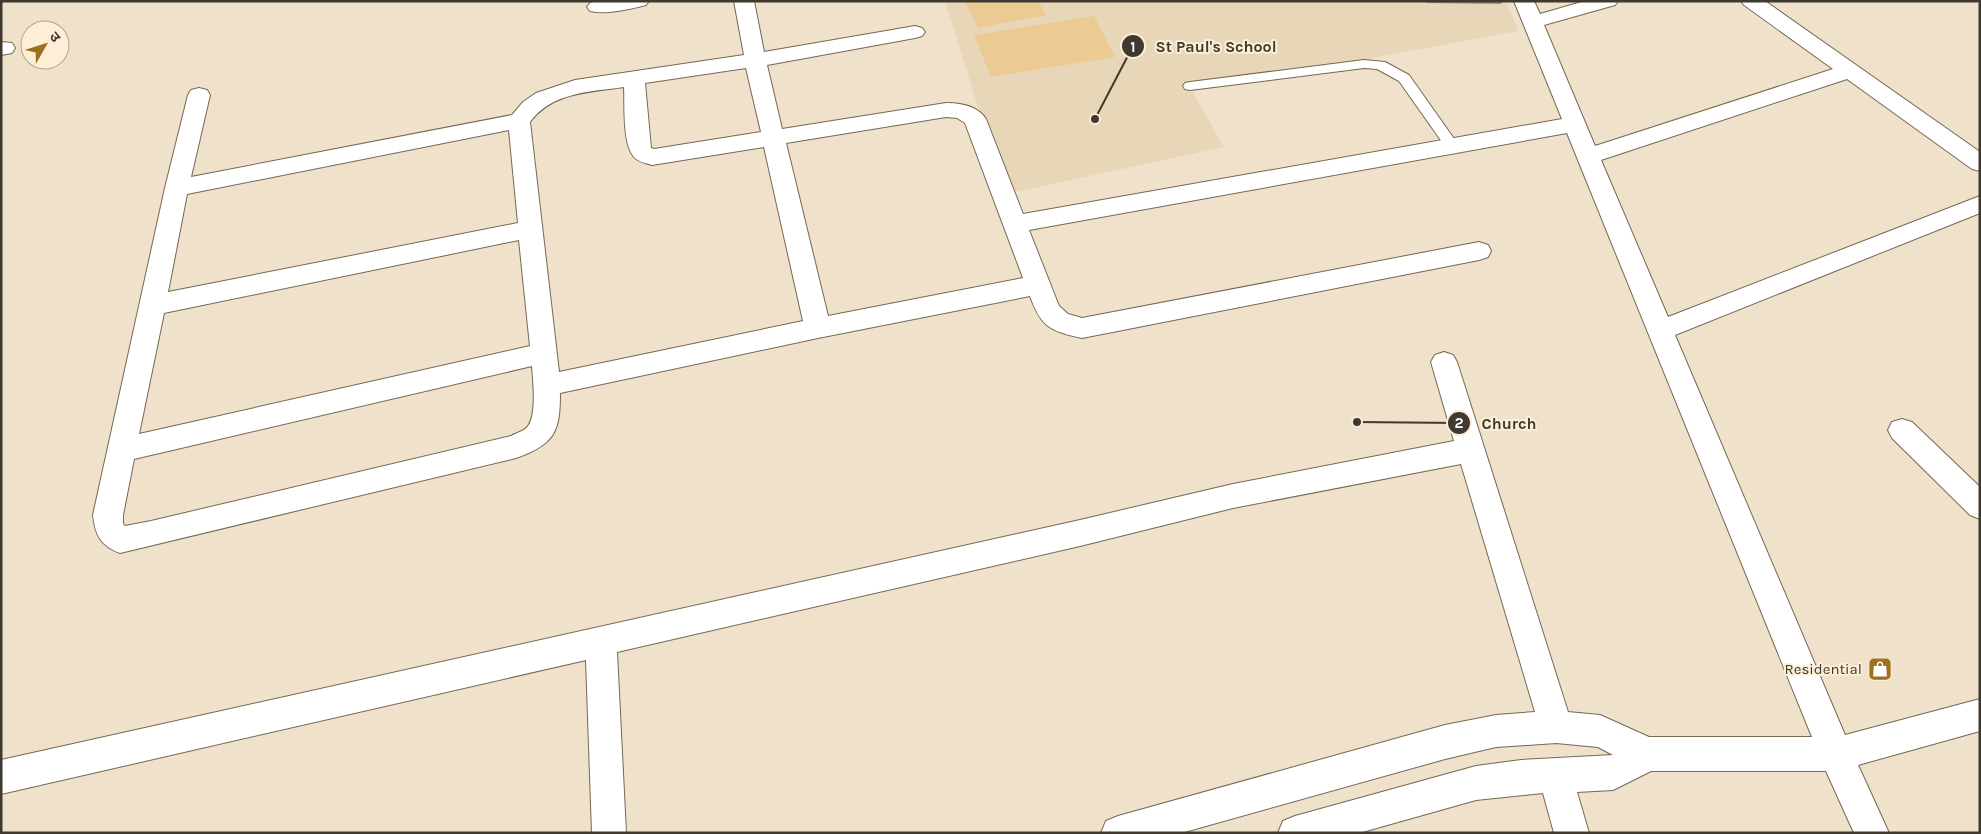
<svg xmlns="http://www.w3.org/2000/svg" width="1981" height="834" font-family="Karla,'Noto Sans Devanagari',sans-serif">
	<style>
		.built { fill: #e8d6b8 }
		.green { fill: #ebca94 }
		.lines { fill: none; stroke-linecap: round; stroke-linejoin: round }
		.lane-casing { stroke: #756854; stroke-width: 2 }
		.street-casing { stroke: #756854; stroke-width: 2 }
		.lane { fill: #fff; fill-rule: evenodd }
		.street { fill: #fff; fill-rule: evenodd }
		.wall { fill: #9a8e7c }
		.labels { text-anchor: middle; stroke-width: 4; stroke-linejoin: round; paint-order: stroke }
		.poi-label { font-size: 15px; fill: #3f3930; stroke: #fdeed7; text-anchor: end }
		.leader { fill: none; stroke: #3f3930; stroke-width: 2 }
		.callout-dot { fill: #3f3930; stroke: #fdeed7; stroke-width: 2 }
		.mark-label { font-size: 15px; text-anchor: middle; font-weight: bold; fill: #fff }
		.callout-label { font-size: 16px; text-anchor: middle; font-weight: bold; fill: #3f3930; stroke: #fdeed7; stroke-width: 4; stroke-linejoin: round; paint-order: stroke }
	</style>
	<rect width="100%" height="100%" fill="#efe1ca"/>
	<path class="built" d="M945,1H1506L1518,31L1192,91L1224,147L1005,194Z"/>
	<g class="green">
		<path d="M965,1H1038L1046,15L978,28Z"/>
		<path d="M1094,16L1115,57L991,77L974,35Z"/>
	</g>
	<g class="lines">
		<g class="lane-casing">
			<path id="lane" d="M1364,60L1385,62L1409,75L1457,143L1459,146L1457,149H1447L1399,81L1377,69L1364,68L1190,90L1185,89L1183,86L1185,83L1190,82Z"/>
		</g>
		<g class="street-casing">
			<g id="street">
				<path d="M596,1H649L646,5C630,9 606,15 590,11L587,7L590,3Z"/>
				<path d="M734,1H754L764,52L915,26L922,28L925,32L922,36L915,38L767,65L782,129L946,103C960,103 978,106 986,119L1023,214L1562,119L1514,1H1534L1540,14L1585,1H1618L1615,5L1544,25L1595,146L1833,69L1744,5L1741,1H1765L1980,152V171L1972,169L1847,79L1601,160L1668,317L1980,196V213L1675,335L1845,735L1980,699V731L1858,765L1889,833H1854L1826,771H1651L1613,790L1577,792L1589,833H1554L1543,793L1476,800L1359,833H1278L1283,821L1295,816L1476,766L1521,760L1613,755L1598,747L1556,743L1496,747L1445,759L1181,833H1101L1106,821L1118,816L1445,725L1496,715L1535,712L1461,464L1233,508L1080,546L617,652L626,833H592L586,660L1,794V760L1080,520L1233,484L1454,441L1431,362L1435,355L1444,352L1453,355L1457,362L1568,712L1600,715L1649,737H1812L1567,133L1029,230L1059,306L1068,314L1082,318L1479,242L1488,245L1491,251L1488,257L1479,260L1082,338C1050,331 1041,327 1030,296L818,338L560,393C560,432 555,444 516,458L120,553C101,546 95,535 93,515L165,188L188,95L191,90L199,88L207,90L210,95L191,177L512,115L523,102L536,93L575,80L744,55ZM746,68L761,132L654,149L651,148L645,83ZM624,87C625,105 622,143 634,157C638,162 646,163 652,165L764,147L803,321L559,372L530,122C552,92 590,92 624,87ZM946,117L957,118L965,123L1023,278L828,316L786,143ZM509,130L518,223L168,292L187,194ZM519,240L530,346L139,434L164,313ZM532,366C533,381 537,414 528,426C525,431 516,433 511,436L151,521L125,526L123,524V515L134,459Z"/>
				<path d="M1,42L12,43L15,48L12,53L1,55Z"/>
				<path d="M1902,419L1912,422L1980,487V519L1970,515L1892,438L1888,430L1892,422Z"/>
			</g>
		</g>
		<use href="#lane" class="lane"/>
		<use href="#street" class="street"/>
	</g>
	<path class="wall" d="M1426,1H1502L1501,4L1427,3Z"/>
	<defs>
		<g id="shop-square" transform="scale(1.25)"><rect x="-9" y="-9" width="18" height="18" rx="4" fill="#9b711f" stroke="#fdeed7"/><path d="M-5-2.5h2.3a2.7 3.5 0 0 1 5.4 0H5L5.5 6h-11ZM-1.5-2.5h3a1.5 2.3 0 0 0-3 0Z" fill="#fff"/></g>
	</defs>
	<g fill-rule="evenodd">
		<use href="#shop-square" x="1880" y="669"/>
	</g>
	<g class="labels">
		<g class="poi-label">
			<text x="1862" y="674">Residential</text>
		</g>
	</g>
	<path class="leader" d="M1095 119L1133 46M1357 422L1459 423"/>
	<g class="callout-dot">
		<circle cx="1095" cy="119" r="5"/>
		<circle cx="1357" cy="422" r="5"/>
		<circle cx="1133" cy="46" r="12"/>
		<circle cx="1459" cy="423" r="12"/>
	</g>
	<g class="mark-label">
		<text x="1133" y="52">1</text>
		<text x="1459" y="428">2</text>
	</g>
	<g class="callout-label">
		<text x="1216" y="52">St Paul's School</text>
		<text x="1509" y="429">Church</text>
	</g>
	<rect width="1981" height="834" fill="none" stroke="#3f3930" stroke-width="5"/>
	<g transform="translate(45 45) rotate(51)"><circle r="24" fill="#fdeed7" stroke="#b1a694"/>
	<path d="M0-4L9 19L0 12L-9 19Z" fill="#9b711f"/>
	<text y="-8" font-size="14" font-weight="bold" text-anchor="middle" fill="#3f3930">उ</text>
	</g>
</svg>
